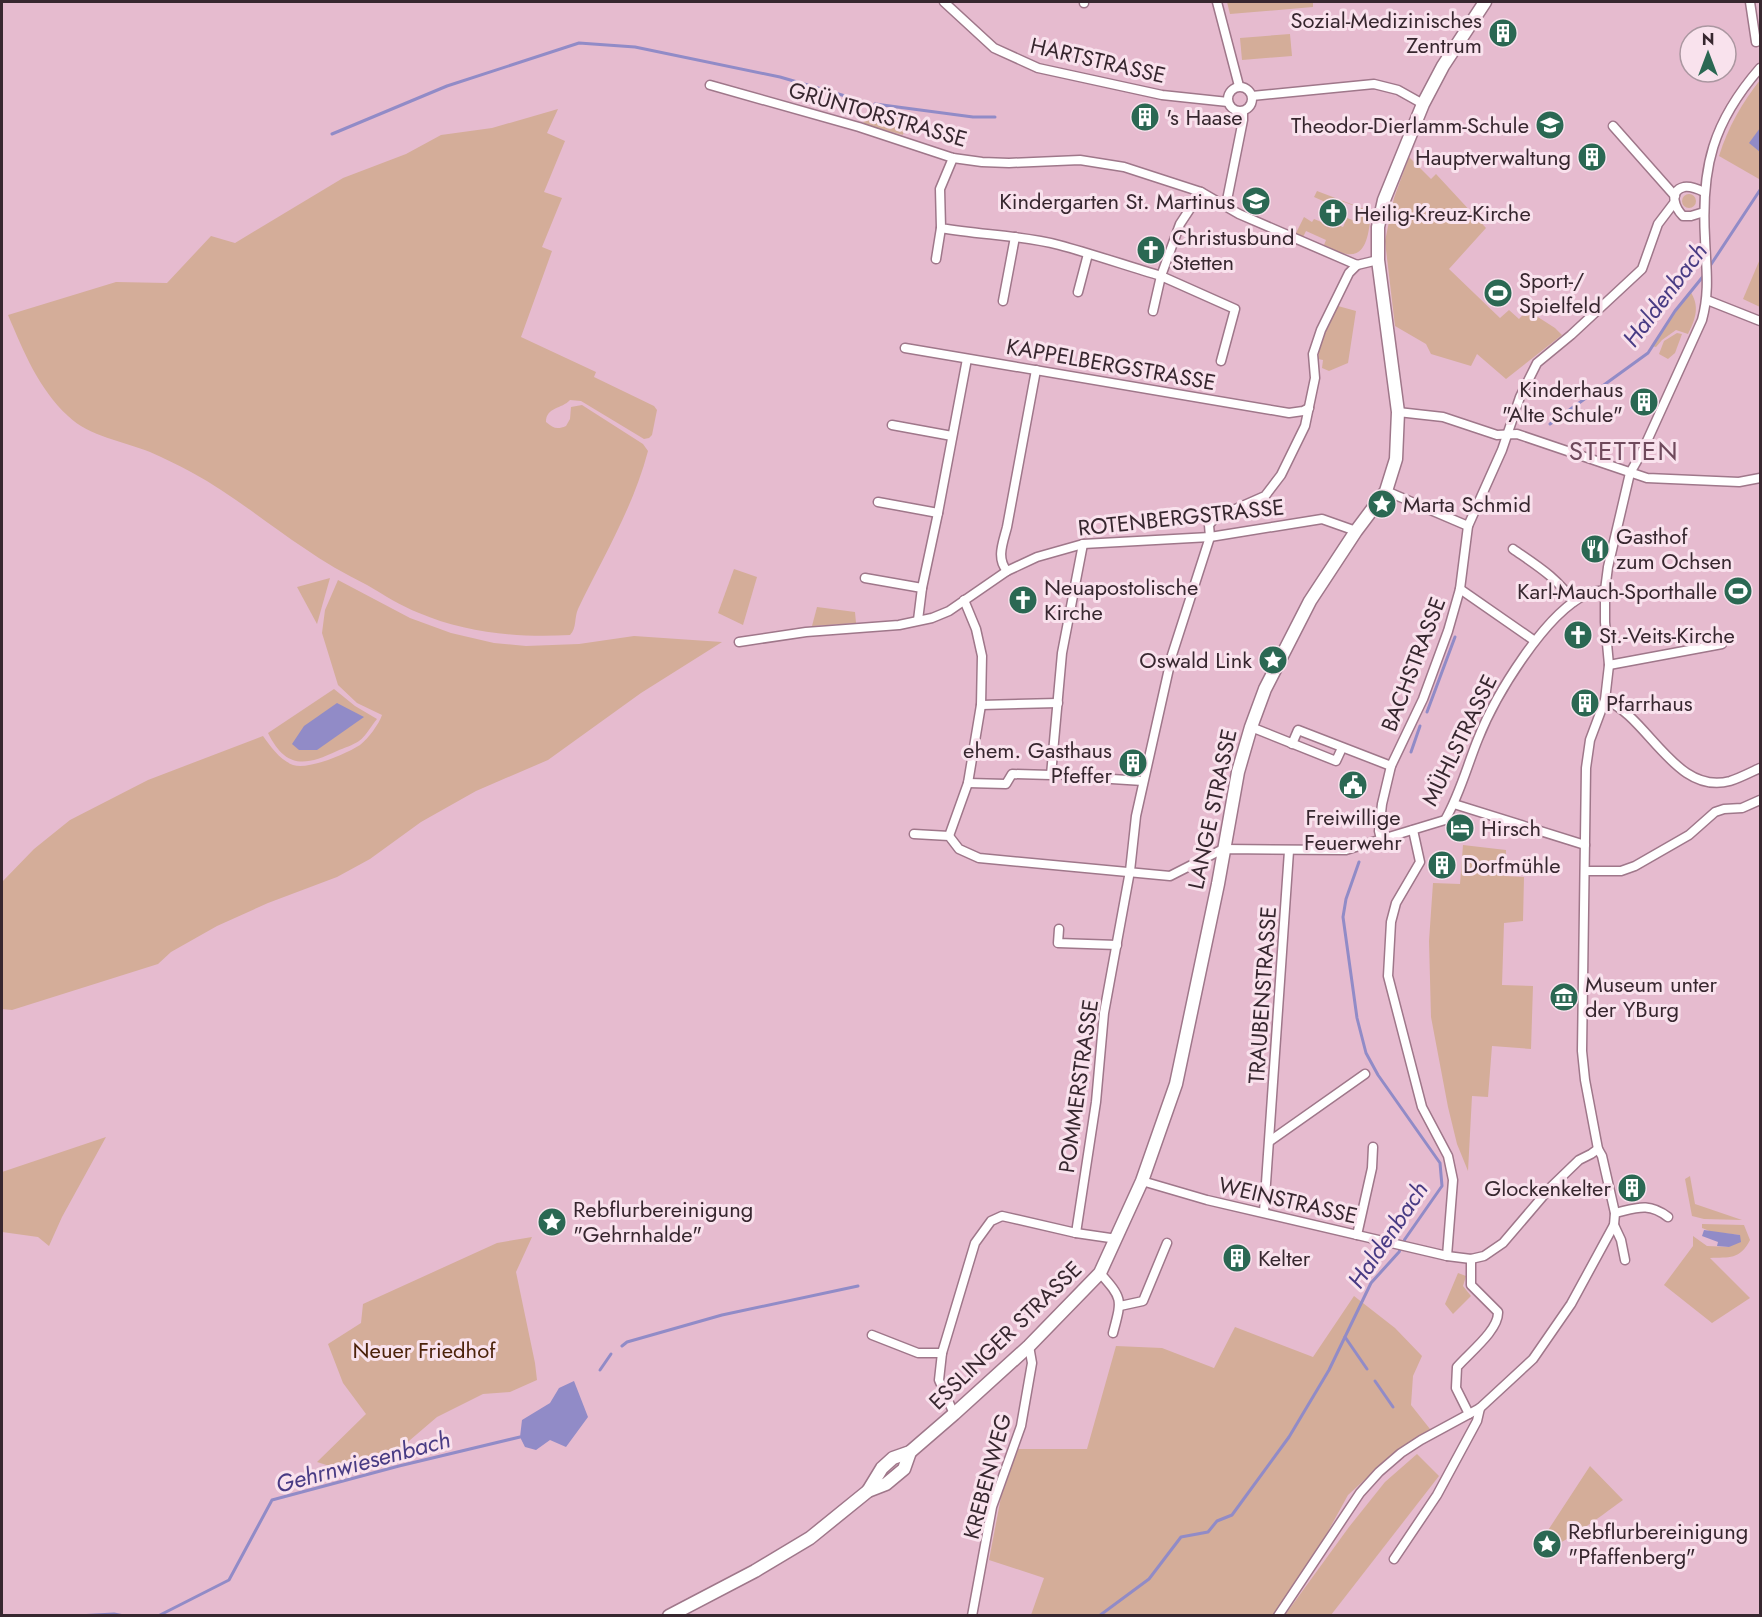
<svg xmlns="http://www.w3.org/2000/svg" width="1762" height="1617" font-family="Jost,sans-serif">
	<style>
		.green { fill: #d4ad99 }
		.water { fill: #918bc7 }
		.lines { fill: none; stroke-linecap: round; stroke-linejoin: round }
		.stream { stroke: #918bc7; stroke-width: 3 }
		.minor-casing { stroke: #9f778a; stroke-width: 11 }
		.secondary-casing { stroke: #9f778a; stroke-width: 15 }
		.minor { stroke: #fff; stroke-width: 8 }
		.secondary { stroke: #fff; stroke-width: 12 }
		.labels { text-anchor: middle; stroke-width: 6; stroke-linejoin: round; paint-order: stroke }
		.poi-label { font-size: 22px; fill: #37272f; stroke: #f9e2ed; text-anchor: start }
		.street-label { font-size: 22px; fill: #37272f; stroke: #f9e2ed }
		.park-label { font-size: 22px; fill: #4c230b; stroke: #f9e2ed }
		.water-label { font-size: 24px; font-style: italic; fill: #483b84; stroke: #f9e2ed }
		.quarter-label { font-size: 26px; letter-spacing: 1.5px; fill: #6f4a5c; stroke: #f9e2ed }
	</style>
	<rect width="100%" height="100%" fill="#e6bbcf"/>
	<g class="green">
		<path d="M1227,2H1313V7L1230,14Z"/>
		<path d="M1290,34L1292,56L1242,60L1240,38Z"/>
		<path d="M1760,80V177L1759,179L1719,156C1728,127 1742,103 1760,80Z"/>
		<path d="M868,108L907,119L903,135L863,124Z"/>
		<path d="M558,109L547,133L565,141L544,192L562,198L542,247L552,251L521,337L596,372L594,377L654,406L657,410L652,435L649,438L644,439L581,401L570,400C562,409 546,407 546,422C553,428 557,430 566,426L570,419L571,407L582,405L643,444L648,451C633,508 603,557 578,609C574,618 577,628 570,635C519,638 466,633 419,613C401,606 384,595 367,585C345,574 324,562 304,548C266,523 232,494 191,472C178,465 164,458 150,452C123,441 90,437 68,416C38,388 24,352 8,315L116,282L167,283L211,236L235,243L343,178L406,154L441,135L492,128Z"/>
		<path d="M1409,157L1431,179L1436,174L1486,228L1449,269L1500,318L1509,310L1519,319L1527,310L1555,328L1562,335L1506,379L1477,354L1471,366L1431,354L1426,344L1395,326L1385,241L1394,198Z"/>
		<path d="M1317,191L1372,212C1368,226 1370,257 1347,254C1340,253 1331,248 1324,245L1326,240L1306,231L1303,237L1296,233L1304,217L1312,222L1314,219L1334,227L1335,224L1343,227L1347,218L1355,221L1360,208L1344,202L1341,209L1314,197Z"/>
		<circle cx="1689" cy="201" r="7"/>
		<path d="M1760,259V307L1743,299Z"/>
		<path d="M1690,291C1700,306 1696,318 1688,334L1676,330L1662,340L1656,347L1651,346Z"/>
		<path d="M1338,306L1356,311L1348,363L1329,371L1322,368L1323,360L1318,359L1320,344Z"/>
		<path d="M1677,333L1682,334L1675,353L1668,359L1659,354L1664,341Z"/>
		<path d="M734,569L757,577L743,625L718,613Z"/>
		<path d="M330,578L317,624L297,587Z"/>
		<path d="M338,580L410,618L451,633L494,643L526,646L579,644L634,636L722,642L641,693L548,760L476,791L421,822L370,859L337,877L268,903L217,926L171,952L158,964L12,1010L2,1009V882L34,849L70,820L148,780L263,736C271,747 280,760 293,765C309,770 346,754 360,745C368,739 379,724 382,715L357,703L338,685L322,633L325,610Z"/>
		<path d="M817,607L855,612L856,623L812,626Z"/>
		<path d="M334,689L355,706L377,719C371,726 366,736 359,741C353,745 344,748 337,751C305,766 286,769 268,733Z"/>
		<path d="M1463,845L1506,850L1505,876L1524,877L1523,921L1504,923L1502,985L1533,986L1531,1049L1492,1046L1488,1097L1472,1096L1468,1171L1457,1144L1448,1107L1431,1017L1429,941L1433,883L1460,884Z"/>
		<path d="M106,1137L62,1217L49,1246L38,1237L2,1232V1172Z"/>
		<path d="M1690,1176L1695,1204L1742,1220L1704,1219L1692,1216L1685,1179Z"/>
		<path d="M1702,1224L1744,1225L1750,1240C1740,1260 1729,1257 1710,1258L1750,1298L1712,1323L1664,1285L1693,1246V1236L1707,1246L1729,1247L1740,1235L1712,1232L1702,1228Z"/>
		<path d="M532,1237L516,1272L535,1363L537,1380L510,1392L483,1394L437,1417L382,1464L345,1471L317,1462L366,1414L343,1383L328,1344L361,1323L363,1304L497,1243Z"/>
		<path d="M1458,1273L1466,1276L1463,1286L1471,1296L1453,1314L1445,1304Z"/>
		<path d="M1354,1296L1395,1328L1422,1356L1413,1376L1411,1405L1430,1429L1393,1454L1348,1495L1320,1546L1273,1615H1031L1044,1578L989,1560L1001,1497L1018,1449H1087L1116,1346L1162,1348L1214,1368L1235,1327L1313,1357Z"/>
		<path d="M1417,1454L1439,1476L1331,1615H1285L1349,1527L1385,1482Z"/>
		<path d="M1590,1466L1623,1500C1609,1510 1557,1550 1543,1549L1541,1541Z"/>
	</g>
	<g class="water">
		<path d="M1760,128V152L1749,143Z"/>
		<path d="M337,703L364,717L317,750H299L292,744L304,726Z"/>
		<path d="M1704,1230L1740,1235L1741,1242L1729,1247L1717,1246L1718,1242L1702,1236Z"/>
		<path d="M574,1381L588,1417L566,1447L550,1440L536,1450L525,1447L520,1437L522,1420L550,1403L559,1388Z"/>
	</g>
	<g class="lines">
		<g class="stream">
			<path d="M875,104L973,117H995"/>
			<path d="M332,134L447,86L579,43L635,47L780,77L859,100"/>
			<path d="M1708,269L1760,190"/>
			<path d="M1550,424L1648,353L1675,311L1705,274"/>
			<path d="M1427,712L1455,637"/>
			<path d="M1411,752L1420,726"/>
			<path d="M1345,1337L1367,1369"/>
			<path d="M622,1346L627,1342L722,1315L858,1286"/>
			<path d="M600,1370L611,1354"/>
			<path d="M1375,1381L1393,1407"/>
			<path d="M77,1616L114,1614L124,1616"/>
			<path d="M158,1616L229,1580L272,1500L399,1466L520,1437"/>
			<path d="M1099,1616L1149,1579L1181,1537L1208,1532L1217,1521L1232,1515L1289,1437L1329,1370L1371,1283L1399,1252L1405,1239L1442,1186L1440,1163L1378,1075L1366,1053L1357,1018L1343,917L1346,899L1359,862"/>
		</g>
		<g class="minor-casing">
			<g id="minor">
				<path d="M944,2L994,48L1038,68L1162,95L1228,102"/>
				<path d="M1217,2L1239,86"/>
				<path d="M1750,2L1756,42"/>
				<path d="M1084,3V2"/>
				<path d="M710,85L859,127L953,158L982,162L1009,163L1080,160L1124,167L1201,192L1239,214L1357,265L1378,260"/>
				<circle cx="1240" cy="99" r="12"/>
				<path d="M1252,96L1374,84L1398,90L1423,104"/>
				<path d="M1613,126L1675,196"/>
				<path d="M953,158L940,189L941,228C980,235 1021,235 1059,245C1093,254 1127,266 1161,276L1153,311"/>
				<path d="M1201,192L1180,224L1161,276L1235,309L1221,361"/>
				<path d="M1226,205L1243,120V111"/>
				<path d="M1704,212L1691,216H1683C1675,208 1668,191 1684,187C1691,186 1698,189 1704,192"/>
				<path d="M936,259L941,228"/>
				<path d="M1078,292L1088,254"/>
				<path d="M1707,300L1760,321"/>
				<path d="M1003,301L1015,237"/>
				<path d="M905,348L1289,413L1303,411L1309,408"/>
				<path d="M1398,412L1443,417L1497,435L1517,434L1647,478L1739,482L1760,478"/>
				<path d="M892,425L952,436"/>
				<path d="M1386,491L1468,526"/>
				<path d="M878,502L938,513"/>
				<path d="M1513,549C1536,565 1558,578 1573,602"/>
				<path d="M1007,571C996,558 1003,543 1007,527L1036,370"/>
				<path d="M865,578L922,588"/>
				<path d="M1460,589L1532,639"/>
				<path d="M918,620L922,588L938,513L967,359"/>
				<path d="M739,642L806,632L899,625L932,618L949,611L1007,571L1037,557L1083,544L1210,537L1322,519L1356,531"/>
				<path d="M1609,665L1722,644"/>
				<path d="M1605,700C1648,716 1675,796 1730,781C1740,778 1751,772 1760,768"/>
				<path d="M981,705L1058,703"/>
				<path d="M1251,727L1336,761L1342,748"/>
				<path d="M1292,744L1298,730L1391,766"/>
				<path d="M1065,776L1143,781"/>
				<path d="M968,783L1006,784L1012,774L1051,775L1062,653L1083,544"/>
				<path d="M1454,804L1585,845"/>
				<path d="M1413,830L1420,862L1396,903L1391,922L1388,976L1422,1107L1448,1156L1453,1180L1447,1256"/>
				<path d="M914,834L949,836L959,849L979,858L1170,876L1223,849L1346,850L1445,820C1460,794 1467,766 1478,739C1495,696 1545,613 1587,594C1592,591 1599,591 1605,590"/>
				<path d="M949,836L968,783L981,705L982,656L976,629L964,600"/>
				<path d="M1381,839L1379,831L1382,804L1391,766L1423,699L1448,631L1460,589L1468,526L1502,450L1520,397L1537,363L1571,335L1642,269L1658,224L1674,203"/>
				<path d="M1585,871H1621L1635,866L1689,835L1715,812L1724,809L1742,808L1760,800"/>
				<path d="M1059,929L1058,943L1117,945"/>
				<path d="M1270,1141L1365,1074"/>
				<path d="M1142,1181L1207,1200L1447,1256L1471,1259L1484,1256L1503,1243L1550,1188L1579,1160L1591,1154L1598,1149"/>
				<path d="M1264,1212L1289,851"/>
				<path d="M1615,1213C1637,1208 1648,1202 1668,1217"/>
				<path d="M1614,1225L1621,1240L1625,1260"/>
				<path d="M1076,1233L1096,1102L1104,1013L1130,871L1136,816L1172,655L1210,537L1209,525L1215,518L1265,496L1281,475L1305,426L1315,378L1313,354L1321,330L1349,273L1357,265"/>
				<path d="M1357,1235L1372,1168L1373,1147"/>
				<path d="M1100,1273C1123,1299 1122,1299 1113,1333"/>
				<path d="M1120,1306L1143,1301L1167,1243"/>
				<path d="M872,1335L918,1353H942"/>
				<path d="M954,1414L939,1380L942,1353L975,1243L991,1221L1002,1216L1076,1233L1117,1239"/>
				<path d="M1469,1414L1456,1388L1457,1367C1469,1353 1499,1330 1498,1312L1471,1285V1259"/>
				<path d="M1394,1559L1437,1495L1477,1421L1480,1408"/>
				<path d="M972,1616L992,1507L1021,1426L1032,1363L1029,1346"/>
				<path d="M1278,1616L1360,1493L1379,1472L1401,1453L1421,1440L1480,1408L1533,1359L1571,1304L1614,1225L1615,1213L1602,1156L1598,1149L1585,1080L1582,1051L1586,768L1590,740L1605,700L1609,665L1605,622V590L1608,567L1630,473L1642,452L1702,320C1710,291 1706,267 1705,238C1701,167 1713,122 1760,68"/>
			</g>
		</g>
		<g class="secondary-casing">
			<g id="secondary">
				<path d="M868,1491L882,1468L893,1458L910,1452L954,1414L1029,1346L1100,1273L1142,1181L1176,1084L1218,884L1238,772L1251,727L1265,689L1310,601L1356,531L1386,491L1396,459L1398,412L1378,260V227L1384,200L1423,104L1443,66L1485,2"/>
				<path d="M669,1616L755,1571L810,1538L868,1491L886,1484L904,1469L910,1452"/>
			</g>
		</g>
		<use href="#minor" class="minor"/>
		<use href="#secondary" class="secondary"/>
	</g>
	<defs>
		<g id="building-disc" transform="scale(1.5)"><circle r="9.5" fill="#2b6853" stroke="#f9e2ed"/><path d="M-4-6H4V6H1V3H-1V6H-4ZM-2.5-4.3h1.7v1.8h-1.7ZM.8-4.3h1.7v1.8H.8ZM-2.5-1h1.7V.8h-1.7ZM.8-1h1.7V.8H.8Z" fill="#fff"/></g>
		<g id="school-disc" transform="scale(1.5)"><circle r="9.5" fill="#2b6853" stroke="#f9e2ed"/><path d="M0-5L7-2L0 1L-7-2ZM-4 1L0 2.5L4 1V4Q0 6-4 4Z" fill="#fff"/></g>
		<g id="church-disc" transform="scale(1.5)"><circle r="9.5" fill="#2b6853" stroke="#f9e2ed"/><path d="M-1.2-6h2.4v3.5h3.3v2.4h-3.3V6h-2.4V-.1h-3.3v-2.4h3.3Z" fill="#fff"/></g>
		<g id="stadium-disc" transform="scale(1.5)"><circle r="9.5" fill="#2b6853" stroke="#f9e2ed"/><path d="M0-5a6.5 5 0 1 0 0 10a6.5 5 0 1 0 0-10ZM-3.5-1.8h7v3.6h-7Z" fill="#fff"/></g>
		<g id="sight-disc" transform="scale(1.5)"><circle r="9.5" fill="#2b6853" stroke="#f9e2ed"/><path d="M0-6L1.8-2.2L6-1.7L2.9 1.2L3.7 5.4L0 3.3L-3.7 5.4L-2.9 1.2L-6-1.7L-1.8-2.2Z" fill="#fff"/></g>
		<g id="restaurant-disc" transform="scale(1.5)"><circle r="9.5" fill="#2b6853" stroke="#f9e2ed"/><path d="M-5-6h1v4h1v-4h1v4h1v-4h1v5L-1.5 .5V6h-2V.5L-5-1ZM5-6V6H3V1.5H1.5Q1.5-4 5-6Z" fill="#fff"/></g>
		<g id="civic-disc" transform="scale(1.5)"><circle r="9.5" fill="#2b6853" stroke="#f9e2ed"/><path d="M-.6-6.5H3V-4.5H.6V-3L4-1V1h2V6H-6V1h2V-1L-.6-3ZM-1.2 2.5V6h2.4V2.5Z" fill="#fff"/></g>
		<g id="hotel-disc" transform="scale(1.5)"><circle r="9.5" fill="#2b6853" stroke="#f9e2ed"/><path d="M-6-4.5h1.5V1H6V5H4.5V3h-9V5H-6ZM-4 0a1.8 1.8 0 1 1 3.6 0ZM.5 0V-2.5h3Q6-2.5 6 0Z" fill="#fff"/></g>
		<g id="museum-disc" transform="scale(1.5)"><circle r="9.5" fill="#2b6853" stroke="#f9e2ed"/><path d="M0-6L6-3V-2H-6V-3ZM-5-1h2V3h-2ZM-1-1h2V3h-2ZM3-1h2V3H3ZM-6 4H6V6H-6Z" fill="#fff"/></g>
	</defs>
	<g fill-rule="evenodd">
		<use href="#building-disc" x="1503" y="33"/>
		<use href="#building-disc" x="1145" y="117"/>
		<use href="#school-disc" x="1550" y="125"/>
		<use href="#building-disc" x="1592" y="157"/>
		<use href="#school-disc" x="1256" y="201"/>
		<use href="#church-disc" x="1333" y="213"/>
		<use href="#church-disc" x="1151" y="250"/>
		<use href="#stadium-disc" x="1498" y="293"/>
		<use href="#building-disc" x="1644" y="402"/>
		<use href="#sight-disc" x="1382" y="504"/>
		<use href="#restaurant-disc" x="1595" y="549"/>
		<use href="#stadium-disc" x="1738" y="591"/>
		<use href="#church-disc" x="1023" y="600"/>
		<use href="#church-disc" x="1578" y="635"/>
		<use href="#sight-disc" x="1273" y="660"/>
		<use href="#building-disc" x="1585" y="703"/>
		<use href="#building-disc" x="1133" y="763"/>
		<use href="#civic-disc" x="1353" y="785"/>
		<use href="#hotel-disc" x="1460" y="828"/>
		<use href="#building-disc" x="1442" y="865"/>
		<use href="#museum-disc" x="1564" y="997"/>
		<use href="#building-disc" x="1632" y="1188"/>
		<use href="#sight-disc" x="552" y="1222"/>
		<use href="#building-disc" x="1237" y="1258"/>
		<use href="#sight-disc" x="1547" y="1544"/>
	</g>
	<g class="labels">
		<g class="poi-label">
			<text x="1482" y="28" text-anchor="end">Sozial-Medizinisches<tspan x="1482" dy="25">Zentrum</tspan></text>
			<text x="1166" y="125">'s Haase</text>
			<text x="1529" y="133" text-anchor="end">Theodor-Dierlamm-Schule</text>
			<text x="1571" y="165" text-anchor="end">Hauptverwaltung</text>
			<text x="1235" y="209" text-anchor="end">Kindergarten St. Martinus</text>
			<text x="1354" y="221">Heilig-Kreuz-Kirche</text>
			<text x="1172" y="245">Christusbund<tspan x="1172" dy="25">Stetten</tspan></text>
			<text x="1519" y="288">Sport-/<tspan x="1519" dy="25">Spielfeld</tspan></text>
			<text x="1623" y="397" text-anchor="end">Kinderhaus<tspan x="1623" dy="25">"Alte Schule"</tspan></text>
			<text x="1403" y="512">Marta Schmid</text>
			<text x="1616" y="544">Gasthof<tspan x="1616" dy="25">zum Ochsen</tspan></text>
			<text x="1044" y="595">Neuapostolische<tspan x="1044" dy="25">Kirche</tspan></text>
			<text x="1717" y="599" text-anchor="end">Karl-Mauch-Sporthalle</text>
			<text x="1599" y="643">St.-Veits-Kirche</text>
			<text x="1252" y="668" text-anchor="end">Oswald Link</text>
			<text x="1606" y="711">Pfarrhaus</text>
			<text x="1112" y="758" text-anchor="end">ehem. Gasthaus<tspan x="1112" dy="25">Pfeffer</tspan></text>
			<text x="1353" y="825" text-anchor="middle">Freiwillige<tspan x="1353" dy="25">Feuerwehr</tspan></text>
			<text x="1481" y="836">Hirsch</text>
			<text x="1463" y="873">Dorfmühle</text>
			<text x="1585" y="992">Museum unter<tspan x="1585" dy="25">der YBurg</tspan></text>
			<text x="1611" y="1196" text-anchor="end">Glockenkelter</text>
			<text x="573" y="1217">Rebflurbereinigung<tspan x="573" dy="25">"Gehrnhalde"</tspan></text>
			<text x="1258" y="1266">Kelter</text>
			<text x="1568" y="1539">Rebflurbereinigung<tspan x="1568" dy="25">"Pfaffenberg"</tspan></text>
		</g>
		<g class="street-label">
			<text transform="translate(1098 60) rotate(13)" y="8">HARTSTRASSE</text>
			<text transform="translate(878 114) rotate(16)" y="8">GRÜNTORSTRASSE</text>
			<text transform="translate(1111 364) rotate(10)" y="8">KAPPELBERGSTRASSE</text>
			<text transform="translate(1181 517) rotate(-6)" y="8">ROTENBERGSTRASSE</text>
			<text transform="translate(1413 664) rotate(-69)" y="8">BACHSTRASSE</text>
			<text transform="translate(1459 740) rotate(-64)" y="8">MÜHLSTRASSE</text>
			<text transform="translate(1212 809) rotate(-78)" y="8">LANGE STRASSE</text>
			<text transform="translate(1262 995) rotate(-86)" y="8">TRAUBENSTRASSE</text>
			<text transform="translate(1078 1086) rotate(-82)" y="8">POMMERSTRASSE</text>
			<text transform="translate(1288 1200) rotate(13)" y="8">WEINSTRASSE</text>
			<text transform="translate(1005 1335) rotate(-44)" y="8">ESSLINGER STRASSE</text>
			<text transform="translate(987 1476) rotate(-75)" y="8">KREBENWEG</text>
		</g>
		<g class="park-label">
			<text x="424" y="1358">Neuer Friedhof</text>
		</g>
		<g class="water-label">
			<text transform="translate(1665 295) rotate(-53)" y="8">Haldenbach</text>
			<text transform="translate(1388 1235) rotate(-56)" y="8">Haldenbach</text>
			<text transform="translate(363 1462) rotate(-15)" y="8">Gehrnwiesenbach</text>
		</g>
		<g class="quarter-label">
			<text x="1624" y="460">STETTEN</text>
		</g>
	</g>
	<rect width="1762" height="1617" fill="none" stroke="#37272f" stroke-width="6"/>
	<g transform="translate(1708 54)"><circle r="28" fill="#f9e2ed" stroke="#ab97a1" stroke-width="1.5"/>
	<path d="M0-4.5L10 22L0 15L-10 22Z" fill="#2b6853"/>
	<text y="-9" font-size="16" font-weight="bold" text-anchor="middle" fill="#37272f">N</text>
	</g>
</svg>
